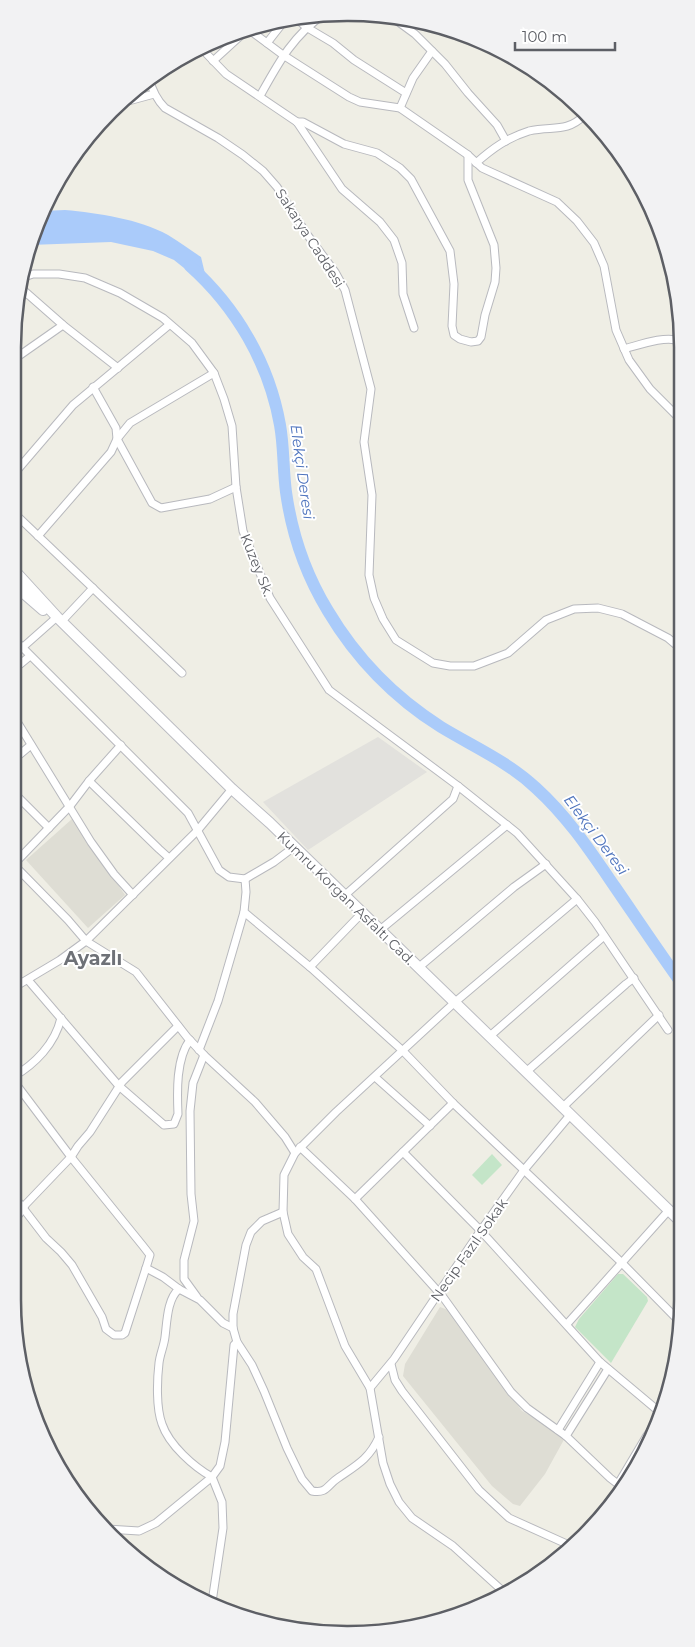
<svg xmlns="http://www.w3.org/2000/svg" width="695" height="1647" font-family="Montserrat,sans-serif">
	<style>
		.industrial { fill: #e2e1dd }
		.education { fill: #deddd4 }
		.green { fill: #c4e5c8 }
		.water { fill: #aacbfa }
		.lines { fill: none; stroke-linecap: round; stroke-linejoin: round }
		.river { stroke: #aacbfa; stroke-width: 12 }
		.minor-casing { stroke: #b8b9be; stroke-width: 9 }
		.secondary-casing { stroke: #bbbcc2; stroke-width: 12 }
		.minor { stroke: #fff; stroke-width: 7 }
		.secondary { stroke: #fff; stroke-width: 10 }
		.labels { text-anchor: middle; stroke-width: 4; stroke-linejoin: round; paint-order: stroke }
		.street-label { font-size: 14px; fill: #5d5f65; stroke: #fff }
		.water-label { font-size: 15px; font-style: italic; fill: #4d73bd; stroke: #fff }
		.district-label { font-size: 19px; font-weight: bold; fill: #6e7177; stroke: #fff }
		.rim { fill: none; stroke: #5d5f65; stroke-width: 2.5 }
	</style>
	<rect width="100%" height="100%" fill="#efeee5"/>
	<path class="industrial" d="M378,737L427,772L308,850L263,802Z"/>
	<g class="education">
		<path d="M72,819L125,895L88,928L26,860Z"/>
		<path d="M440,1307L448,1310L522,1411L566,1436L545,1474L520,1506L513,1504L492,1486L403,1376L405,1364Z"/>
	</g>
	<g class="green">
		<path d="M492,1154L502,1165L482,1185L472,1175Z"/>
		<path d="M618,1274H623L647,1297L648,1301L611,1363L575,1327L579,1319Z"/>
	</g>
	<path class="water" d="M65,210C98,213 139,219 168,235C180,242 190,250 201,257L206,278L194,276L174,260L153,251L111,242L30,245L43,211Z"/>
	<g class="lines">
		<path class="river" d="M190,266C236,307 269,363 280,425C284,447 283,470 286,492C292,535 306,575 328,611C356,658 395,698 441,727C474,747 507,761 536,788C568,817 591,852 615,887C637,919 659,952 682,984"/>
		<g class="minor-casing">
			<g id="minor">
				<path d="M389,15L415,34L445,64L468,93L497,125L506,141"/>
				<path d="M296,18L306,27L333,43L354,60L406,93"/>
				<path d="M248,29L283,55L349,97L360,102L400,108L468,155L482,168L557,202L577,221L594,243L604,266L616,330L629,360L650,389L680,419"/>
				<path d="M267,43L285,20"/>
				<path d="M200,47L226,74L297,122L342,189L380,222L394,240L402,263L403,294L414,328"/>
				<path d="M213,61L248,29"/>
				<path d="M149,78C152,90 156,99 165,108L218,138L243,155L263,171L277,187L306,233L335,272L345,290L371,389L364,442L372,495L369,575L374,598L383,619L396,640L433,663L450,666H474L508,653L546,620L574,609L598,608L622,614L668,638L681,649"/>
				<path d="M260,96C279,62 292,37 324,14"/>
				<path d="M121,103L154,94"/>
				<path d="M400,108L413,78L432,51"/>
				<path d="M297,122H303L344,144L377,153L400,168L411,179L450,251L454,284L452,326L454,335L460,339L471,342L478,341L481,337L485,315L495,282L496,268L494,245L468,180V155"/>
				<path d="M476,163C493,148 507,138 529,131C552,125 565,134 585,115"/>
				<path d="M24,277L33,274H59L85,278L120,293L163,318L192,343L214,373L224,399L232,426L236,487L243,531L270,598L329,690L458,786L517,833L577,899L595,922L668,1030"/>
				<path d="M22,289L63,325L118,368"/>
				<path d="M624,349C639,345 665,335 680,341"/>
				<path d="M13,360L63,325"/>
				<path d="M93,387L116,428L117,439L152,503L161,508L210,499L236,487"/>
				<path d="M13,475L73,405L169,325"/>
				<path d="M13,512L182,673"/>
				<path d="M38,536L111,452L117,439L130,423L214,373"/>
				<path d="M62,621L93,588"/>
				<path d="M13,638L188,813L219,870L229,877L245,879L274,862L294,847"/>
				<path d="M22,648L57,617"/>
				<path d="M13,670L30,656"/>
				<path d="M13,715L91,842L114,874L133,895"/>
				<path d="M13,760L31,745"/>
				<path d="M89,781L159,849L169,858"/>
				<path d="M13,792L49,828"/>
				<path d="M13,864L68,920L86,941L136,972L187,1037L204,1055L255,1102L285,1137L295,1153"/>
				<path d="M13,865L70,806L89,781L121,745"/>
				<path d="M245,879L246,892L244,912L310,967L403,1051L453,1103L621,1262L679,1321"/>
				<path d="M344,896L453,799L458,786"/>
				<path d="M380,930L507,825"/>
				<path d="M310,967L362,913"/>
				<path d="M418,968L514,887L546,864"/>
				<path d="M28,980L119,1086L164,1125L174,1124L178,1114C177,1092 176,1058 190,1040"/>
				<path d="M13,988L60,960L86,941L197,831L232,789"/>
				<path d="M490,1036L604,936"/>
				<path d="M199,1050L218,1001L244,912"/>
				<path d="M526,1072L626,984L634,978"/>
				<path d="M13,1077C35,1064 55,1044 61,1018"/>
				<path d="M375,1077L430,1126"/>
				<path d="M13,1080L71,1157L143,1246L150,1255L146,1268L163,1277L179,1289L200,1300L223,1323L233,1328"/>
				<path d="M563,1107L659,1015"/>
				<path d="M300,1147L355,1199L443,1297L511,1392L527,1408L566,1436L610,1478L623,1488"/>
				<path d="M403,1152L481,1231L600,1362L662,1414"/>
				<path d="M13,1195L46,1238L61,1252L72,1265L102,1317L106,1329L114,1335H122L125,1333L146,1268"/>
				<path d="M355,1199L453,1103"/>
				<path d="M283,1212L262,1221L251,1232L246,1245L233,1314V1328L237,1342L252,1365L264,1391L287,1448L302,1479L312,1491C327,1494 327,1485 338,1478C357,1465 369,1459 379,1437"/>
				<path d="M13,1223L26,1204L71,1157L78,1146L90,1132L122,1082L178,1026"/>
				<path d="M179,1289C167,1299 167,1322 165,1337C164,1346 160,1354 159,1363C157,1380 156,1408 162,1424C169,1445 194,1467 212,1477L222,1502L223,1528L212,1602"/>
				<path d="M197,1297L184,1279V1260L194,1221L191,1194L190,1111L193,1083L204,1055"/>
				<path d="M567,1324L669,1210"/>
				<path d="M391,1364L395,1380L402,1391L479,1490L509,1518L569,1545"/>
				<path d="M370,1388L394,1359L479,1233L524,1170L571,1114"/>
				<path d="M558,1430L600,1362"/>
				<path d="M566,1436L608,1369"/>
				<path d="M618,1484L646,1437L660,1418"/>
				<path d="M107,1529L139,1531L156,1523L212,1477L220,1466L225,1442L234,1345L237,1342"/>
				<path d="M506,1594L453,1546L412,1518L399,1502L390,1484L383,1463L370,1388L345,1346L316,1269L303,1257L288,1234L283,1212L284,1175L295,1153L336,1112L454,1003L577,899"/>
			</g>
		</g>
		<g class="secondary-casing">
			<g id="secondary">
				<path d="M13,569L57,617L232,789L270,823L682,1223"/>
				<path d="M13,584L43,610"/>
			</g>
		</g>
		<use href="#minor" class="minor"/>
		<use href="#secondary" class="secondary"/>
	</g>
	<g class="labels">
		<g class="street-label">
			<text transform="translate(310 238) rotate(57)" y="5">Sakarya Caddesi</text>
			<text transform="translate(257 565) rotate(68)" y="5">Kuzey Sk.</text>
			<text transform="translate(346 898) rotate(44)" y="5">Kumru Korgan Asfaltı Cad.</text>
			<text transform="translate(469 1250) rotate(-55)" y="5">Necip Fazıl Sokak</text>
		</g>
		<g class="water-label">
			<text transform="translate(302 472) rotate(82)" y="5">Elekçi Deresi</text>
			<text transform="translate(596 835) rotate(53)" y="5">Elekçi Deresi</text>
		</g>
		<g class="district-label">
			<text x="93" y="965">Ayazlı</text>
		</g>
	</g>
	<path d="M0 0H695V1647H0ZM347 21H348A326 326 0 0 1 674 347V1300A326 326 0 0 1 348 1626H347A326 326 0 0 1 21 1300V347A326 326 0 0 1 347 21Z" fill="#f2f2f3" fill-rule="evenodd"/>
	<path class="rim" d="M347 21H348A326 326 0 0 1 674 347V1300A326 326 0 0 1 348 1626H347A326 326 0 0 1 21 1300V347A326 326 0 0 1 347 21Z"/>
	<path d="M515 42v8h100v-8" fill="none" stroke="#5d5f65" stroke-width="2.5"/>
	<text x="522" y="42" font-size="15" fill="#5d5f65" stroke="#ffffff" stroke-width="4" paint-order="stroke">100 m</text>
</svg>
